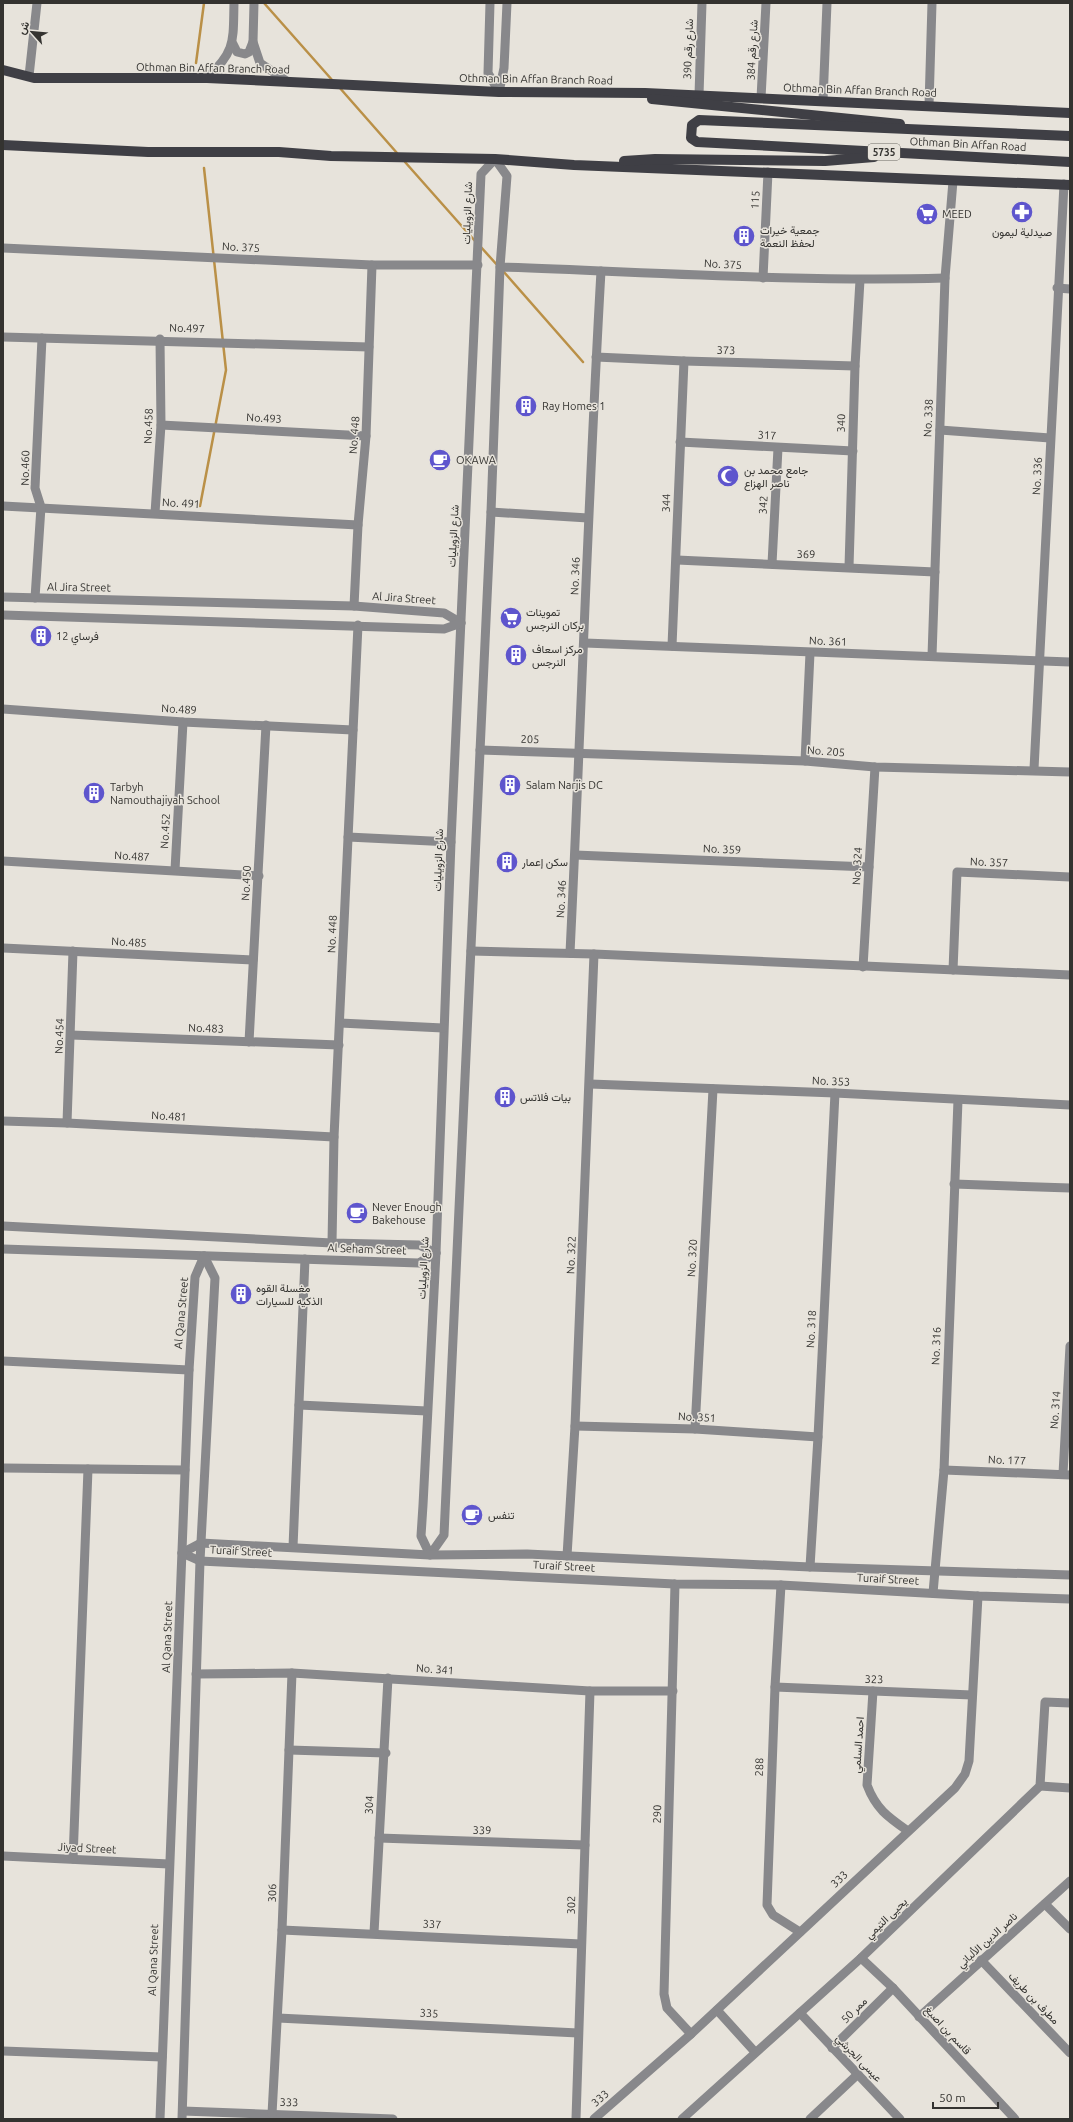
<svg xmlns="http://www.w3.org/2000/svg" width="1073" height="2122" font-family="Ubuntu,Vazirmatn,sans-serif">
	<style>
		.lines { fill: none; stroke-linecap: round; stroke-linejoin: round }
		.stream { stroke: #ba9047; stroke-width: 2.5 }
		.minor { stroke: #88888b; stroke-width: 9 }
		.major { stroke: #3f3f45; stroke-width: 10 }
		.labels { text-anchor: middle; stroke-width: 3; stroke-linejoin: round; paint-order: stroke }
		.shield { fill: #e7e3db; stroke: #6a6863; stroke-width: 1 }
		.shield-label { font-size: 10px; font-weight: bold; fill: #343330 }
		.street-label { font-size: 11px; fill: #343330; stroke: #e7e3db }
		.poi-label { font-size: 11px; fill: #343330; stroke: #e7e3db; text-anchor: start }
	</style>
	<rect width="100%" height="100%" fill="#e7e3db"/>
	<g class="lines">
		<g class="stream">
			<path d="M264,3L333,81"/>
			<path d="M196,63L204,3"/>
			<path d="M339,87L397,153"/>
			<path d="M405,162L475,241"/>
			<path d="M480,246L498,266"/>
			<path d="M503,271L583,362"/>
			<path d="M200,506L226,370L204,168"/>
		</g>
		<g class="minor">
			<path d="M254,3L253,42L260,63L288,82"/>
			<path d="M490,3L488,73L499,92"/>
			<path d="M233,44L237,52L245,54L249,52L253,42"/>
			<path d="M29,76L37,3"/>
			<path d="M207,78C236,51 233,41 234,3"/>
			<path d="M499,92L504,68L507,3"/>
			<path d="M699,95L702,3"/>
			<path d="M761,98L766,3"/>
			<path d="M823,101L827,3"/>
			<path d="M929,105L932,3"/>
			<path d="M495,159L507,176L500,267L491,512L444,1535L430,1555L421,1536L423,1505L436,1253L451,842L481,174Z"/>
			<path d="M3,248L372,265H478"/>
			<path d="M500,267C649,272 797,282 945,278"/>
			<path d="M763,278L768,172"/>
			<path d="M1057,288L1070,289"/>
			<path d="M3,337L369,347"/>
			<path d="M596,357L684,361L855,366"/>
			<path d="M161,425L366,436"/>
			<path d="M940,430L1050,438"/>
			<path d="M680,442L853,451"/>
			<path d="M3,506L358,525"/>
			<path d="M491,512L588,518"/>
			<path d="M155,513L161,425L160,339"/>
			<path d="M677,560L935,572"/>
			<path d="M772,564L778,448"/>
			<path d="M849,567L855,366L860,280"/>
			<path d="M3,597L354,606L444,613L461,623"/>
			<path d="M35,598L41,507L35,488L42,338"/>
			<path d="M354,606L358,525L366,436L372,265"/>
			<path d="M3,615L444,629L461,623"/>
			<path d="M585,643L1070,662"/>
			<path d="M672,646L684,361"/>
			<path d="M932,656L945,278L953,181"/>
			<path d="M3,709L183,722L353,730"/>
			<path d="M480,750L805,761L875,767L1070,772"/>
			<path d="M805,761L810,653"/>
			<path d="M1034,769L1064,184"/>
			<path d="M348,837L451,842"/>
			<path d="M575,855L869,867"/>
			<path d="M3,861L259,876"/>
			<path d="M175,870L183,722"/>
			<path d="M3,948L253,960"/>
			<path d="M471,951L594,954L1070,975"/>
			<path d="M570,953C581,726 588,498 601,271"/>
			<path d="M863,967L875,767"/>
			<path d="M953,970L957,872L1070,877"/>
			<path d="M340,1023L443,1028"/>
			<path d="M71,1035L339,1045"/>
			<path d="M249,1042L266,725"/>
			<path d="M590,1084L835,1093L1070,1105"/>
			<path d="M3,1121L67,1123L334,1137"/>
			<path d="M67,1123L73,951"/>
			<path d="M954,1184L1070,1188"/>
			<path d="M3,1226L332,1243L419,1245L436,1253"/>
			<path d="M332,1243L334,1137L358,625"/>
			<path d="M3,1249L419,1263L436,1253"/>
			<path d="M3,1361L189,1370"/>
			<path d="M299,1405L427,1411"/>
			<path d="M575,1426L695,1429L818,1437"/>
			<path d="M695,1429L713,1089"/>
			<path d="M3,1468L185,1470"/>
			<path d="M944,1470L1070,1475"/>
			<path d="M1063,1474L1070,1346"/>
			<path d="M293,1547L305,1259"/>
			<path d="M182,1553L201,1543L430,1555L527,1554L810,1567L1070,1575"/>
			<path d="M182,1553L200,1561L675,1584L781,1585L978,1596L1070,1599"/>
			<path d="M567,1556L575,1426L594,954"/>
			<path d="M810,1567L818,1437L835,1093"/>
			<path d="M675,1584L664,1994L667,2008L691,2034"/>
			<path d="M781,1585L775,1687L767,1905L773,1915L800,1932"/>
			<path d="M933,1593L944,1470L958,1100"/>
			<path d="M196,1674L292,1673L590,1691H673"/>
			<path d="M775,1687L972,1695"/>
			<path d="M873,1691L867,1785C876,1809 888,1817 908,1831"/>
			<path d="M289,1750L386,1753"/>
			<path d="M1040,1786L1070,1788"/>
			<path d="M379,1838L585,1845"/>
			<path d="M3,1856L169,1864"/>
			<path d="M73,1859L88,1469"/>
			<path d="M1045,1904L1070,1929"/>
			<path d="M282,1930L581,1944"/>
			<path d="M374,1933L388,1678"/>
			<path d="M861,1958L893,1988L1015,2119"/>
			<path d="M981,1960L1070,2053"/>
			<path d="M717,2010L755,2052"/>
			<path d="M800,2013L900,2119"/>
			<path d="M919,2017L1070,1881"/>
			<path d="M278,2018L578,2033"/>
			<path d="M832,2048L893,1988"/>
			<path d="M3,2051L162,2057"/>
			<path d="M183,2111L393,2119"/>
			<path d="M272,2114L282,1930L292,1673"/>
			<path d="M160,2119L189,1370L195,1277L204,1256"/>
			<path d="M182,2119L200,1561L215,1278L204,1256"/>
			<path d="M576,2119L590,1691"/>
			<path d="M594,2119L691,2034L955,1788L965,1774L969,1761L978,1596"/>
			<path d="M682,2119L861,1958L1040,1786L1045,1702L1070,1703"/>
			<path d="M810,2119L858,2074"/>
		</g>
		<g class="major">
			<path d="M3,70L34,78H207L499,92L645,93L1070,113"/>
			<path d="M652,99L900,124"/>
			<path d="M1070,136L699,120L692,125L691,138L697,142L1070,162"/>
			<path d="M3,145L148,152H279L331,156L495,159L574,165L1070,185"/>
			<path d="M624,161L655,159L825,161L874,157"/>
		</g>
	</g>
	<defs>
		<g id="pharmacy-disc" transform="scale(1.15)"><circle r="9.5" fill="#5e55cd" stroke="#e7e3db"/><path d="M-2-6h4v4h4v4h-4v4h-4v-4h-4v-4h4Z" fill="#fff"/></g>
		<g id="supermarket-disc" transform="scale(1.15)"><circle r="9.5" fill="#5e55cd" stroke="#e7e3db"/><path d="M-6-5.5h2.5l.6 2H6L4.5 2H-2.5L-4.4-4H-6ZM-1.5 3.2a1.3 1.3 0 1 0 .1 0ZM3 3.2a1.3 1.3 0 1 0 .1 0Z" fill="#fff"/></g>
		<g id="building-disc" transform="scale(1.15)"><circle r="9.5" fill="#5e55cd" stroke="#e7e3db"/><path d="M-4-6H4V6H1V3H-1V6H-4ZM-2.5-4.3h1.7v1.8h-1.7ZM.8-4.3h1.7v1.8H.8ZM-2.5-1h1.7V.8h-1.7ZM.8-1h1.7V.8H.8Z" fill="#fff"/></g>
		<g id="cafe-disc" transform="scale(1.15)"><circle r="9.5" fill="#5e55cd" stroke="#e7e3db"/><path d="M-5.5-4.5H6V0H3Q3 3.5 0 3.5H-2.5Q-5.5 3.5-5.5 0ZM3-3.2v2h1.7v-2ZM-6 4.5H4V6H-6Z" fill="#fff"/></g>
		<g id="mosque-disc" transform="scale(1.15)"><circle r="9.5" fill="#5e55cd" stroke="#e7e3db"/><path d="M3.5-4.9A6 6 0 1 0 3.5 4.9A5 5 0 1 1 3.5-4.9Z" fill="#fff"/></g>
	</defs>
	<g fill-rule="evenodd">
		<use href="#pharmacy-disc" x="1022" y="212"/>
		<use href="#supermarket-disc" x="927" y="214"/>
		<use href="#building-disc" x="744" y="236"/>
		<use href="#building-disc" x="526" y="406"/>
		<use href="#cafe-disc" x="440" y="460"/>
		<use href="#mosque-disc" x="728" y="476"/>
		<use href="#supermarket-disc" x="511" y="618"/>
		<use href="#building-disc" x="41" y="636"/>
		<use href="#building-disc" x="516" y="655"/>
		<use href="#building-disc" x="510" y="785"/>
		<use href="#building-disc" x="94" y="793"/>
		<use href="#building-disc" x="507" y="862"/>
		<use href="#building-disc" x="505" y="1097"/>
		<use href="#cafe-disc" x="357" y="1213"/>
		<use href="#building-disc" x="241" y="1294"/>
		<use href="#cafe-disc" x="472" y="1515"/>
	</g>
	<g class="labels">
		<rect class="shield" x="868" y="144" width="32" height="16" rx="3"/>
		<g class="shield-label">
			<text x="884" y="156">5735</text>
		</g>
		<g class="street-label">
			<text transform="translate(688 49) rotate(-88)" y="4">شارع رقم 390</text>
			<text transform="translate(752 50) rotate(-87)" y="4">شارع رقم 384</text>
			<text transform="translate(213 68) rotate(1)" y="4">Othman Bin Affan Branch Road</text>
			<text transform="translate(536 79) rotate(1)" y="4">Othman Bin Affan Branch Road</text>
			<text transform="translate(860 90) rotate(2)" y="4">Othman Bin Affan Branch Road</text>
			<text transform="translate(968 144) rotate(3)" y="4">Othman Bin Affan Road</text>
			<text transform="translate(755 200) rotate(-87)" y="4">115</text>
			<text transform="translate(467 213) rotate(-88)" y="4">شارع الزويليات</text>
			<text transform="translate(241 247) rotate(3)" y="4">No. 375</text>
			<text transform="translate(723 264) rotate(3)" y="4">No. 375</text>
			<text transform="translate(187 328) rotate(2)" y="4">No.497</text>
			<text transform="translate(726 350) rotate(2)" y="4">373</text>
			<text transform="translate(264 418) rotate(3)" y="4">No.493</text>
			<text transform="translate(928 418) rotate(-88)" y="4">No. 338</text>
			<text transform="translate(841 423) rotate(-89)" y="4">340</text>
			<text transform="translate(148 426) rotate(-88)" y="4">No.458</text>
			<text transform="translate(354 435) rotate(-86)" y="4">No. 448</text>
			<text transform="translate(767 435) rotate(3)" y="4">317</text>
			<text transform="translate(25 468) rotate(-89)" y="4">No.460</text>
			<text transform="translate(1037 476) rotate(-87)" y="4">No. 336</text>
			<text transform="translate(181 503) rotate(3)" y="4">No. 491</text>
			<text transform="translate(666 503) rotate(-88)" y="4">344</text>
			<text transform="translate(763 505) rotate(-87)" y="4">342</text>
			<text transform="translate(453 536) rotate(-87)" y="4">شارع الزويليات</text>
			<text transform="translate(806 554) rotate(2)" y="4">369</text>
			<text transform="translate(575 576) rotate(-88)" y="4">No. 346</text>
			<text transform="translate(79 587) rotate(1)" y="4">Al Jira Street</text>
			<text transform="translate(404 598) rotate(4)" y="4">Al Jira Street</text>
			<text transform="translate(828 641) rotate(2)" y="4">No. 361</text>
			<text transform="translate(179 709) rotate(3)" y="4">No.489</text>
			<text transform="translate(530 739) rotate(2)" y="4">205</text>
			<text transform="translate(826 751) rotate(4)" y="4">No. 205</text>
			<text transform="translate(165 831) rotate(-87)" y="4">No.452</text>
			<text transform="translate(722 849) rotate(2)" y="4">No. 359</text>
			<text transform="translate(132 856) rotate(3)" y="4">No.487</text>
			<text transform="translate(438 860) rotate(-88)" y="4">شارع الزويليات</text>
			<text transform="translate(989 862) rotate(2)" y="4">No. 357</text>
			<text transform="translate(857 866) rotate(-87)" y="4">No. 324</text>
			<text transform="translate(246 883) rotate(-87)" y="4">No.450</text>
			<text transform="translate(561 899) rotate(-87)" y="4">No. 346</text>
			<text transform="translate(332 934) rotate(-88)" y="4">No. 448</text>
			<text transform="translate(129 942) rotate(3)" y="4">No.485</text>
			<text transform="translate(206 1028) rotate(2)" y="4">No.483</text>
			<text transform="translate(59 1036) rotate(-88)" y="4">No.454</text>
			<text transform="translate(831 1081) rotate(2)" y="4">No. 353</text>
			<text transform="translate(169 1116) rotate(3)" y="4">No.481</text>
			<text transform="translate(367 1249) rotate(2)" y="4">Al Seham Street</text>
			<text transform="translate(571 1255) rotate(-88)" y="4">No. 322</text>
			<text transform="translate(692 1258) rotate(-87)" y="4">No. 320</text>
			<text transform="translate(423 1268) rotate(-87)" y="4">شارع الزويليات</text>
			<text transform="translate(181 1313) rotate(-85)" y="4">Al Qana Street</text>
			<text transform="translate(811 1329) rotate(-87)" y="4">No. 318</text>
			<text transform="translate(936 1346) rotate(-88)" y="4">No. 316</text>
			<text transform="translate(1055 1410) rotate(-86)" y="4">No. 314</text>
			<text transform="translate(697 1417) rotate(3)" y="4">No. 351</text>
			<text transform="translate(1007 1460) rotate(2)" y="4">No. 177</text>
			<text transform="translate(241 1551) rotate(3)" y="4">Turaif Street</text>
			<text transform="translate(564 1566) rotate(3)" y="4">Turaif Street</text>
			<text transform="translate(888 1579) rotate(3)" y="4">Turaif Street</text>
			<text transform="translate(167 1637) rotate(-88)" y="4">Al Qana Street</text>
			<text transform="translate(435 1669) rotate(4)" y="4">No. 341</text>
			<text transform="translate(874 1679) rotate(2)" y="4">323</text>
			<text transform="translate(858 1745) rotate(-86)" y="4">احمد السلمي</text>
			<text transform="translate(759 1767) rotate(-88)" y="4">288</text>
			<text transform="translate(369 1805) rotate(-87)" y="4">304</text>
			<text transform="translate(657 1814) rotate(-88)" y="4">290</text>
			<text transform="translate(482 1830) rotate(2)" y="4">339</text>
			<text transform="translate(87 1848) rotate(3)" y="4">Jiyad Street</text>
			<text transform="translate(839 1879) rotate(-43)" y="4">333</text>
			<text transform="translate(272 1893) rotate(-88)" y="4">306</text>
			<text transform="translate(571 1905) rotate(-88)" y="4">302</text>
			<text transform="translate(886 1918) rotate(-44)" y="4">يحيى التيمي</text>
			<text transform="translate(432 1924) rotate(3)" y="4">337</text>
			<text transform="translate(987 1940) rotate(-42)" y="4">ناصر الدين الألباني</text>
			<text transform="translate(153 1960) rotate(-88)" y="4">Al Qana Street</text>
			<text transform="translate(1034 1998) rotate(46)" y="4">مطرف بن طريف</text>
			<text transform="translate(854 2010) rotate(-45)" y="4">ممر 50</text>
			<text transform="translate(429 2013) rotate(3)" y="4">335</text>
			<text transform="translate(948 2030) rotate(47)" y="4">قاسم بن اصبغ</text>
			<text transform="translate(859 2058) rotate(46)" y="4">عيسى الجرشي</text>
			<text transform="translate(600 2098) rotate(-41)" y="4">333</text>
			<text transform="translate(289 2102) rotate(2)" y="4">333</text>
		</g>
		<g class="poi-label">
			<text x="942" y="218">MEED</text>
			<text x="760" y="234">جمعية خيرات<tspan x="760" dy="13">لحفظ النعمة</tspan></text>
			<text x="1022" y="236" text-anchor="middle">صيدلية ليمون</text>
			<text x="542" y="410">Ray Homes 1</text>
			<text x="456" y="464">OKAWA</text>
			<text x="744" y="474">جامع محمد بن<tspan x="744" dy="13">ناصر الهزاع</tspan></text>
			<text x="526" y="616">تموينات<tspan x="526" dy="13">بركان النرجس</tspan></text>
			<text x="56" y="640">فرساي 12</text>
			<text x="532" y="653">مركز اسعاف<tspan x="532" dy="13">النرجس</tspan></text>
			<text x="526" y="789">Salam Narjis DC</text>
			<text x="110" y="791">Tarbyh<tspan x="110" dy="13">Namouthajiyah School</tspan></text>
			<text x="522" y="866">سكن إعمار</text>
			<text x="520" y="1101">بيات فلاتس</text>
			<text x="372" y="1211">Never Enough<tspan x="372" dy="13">Bakehouse</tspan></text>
			<text x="256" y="1292">مغسلة القوه<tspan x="256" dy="13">الذكيه للسيارات</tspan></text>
			<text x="488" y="1519">تنفس</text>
		</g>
	</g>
	<rect width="1073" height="2122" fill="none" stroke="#343330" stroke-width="8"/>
	<g transform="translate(32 32) rotate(297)" stroke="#e7e3db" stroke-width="3" paint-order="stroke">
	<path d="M0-3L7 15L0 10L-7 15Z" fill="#343330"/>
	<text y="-6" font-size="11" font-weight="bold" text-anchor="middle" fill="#343330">ش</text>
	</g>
	<path d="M933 2102v6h65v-6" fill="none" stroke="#343330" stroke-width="2"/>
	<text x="939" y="2102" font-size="12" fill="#343330" stroke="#e7e3db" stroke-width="3" paint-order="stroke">50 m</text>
</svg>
